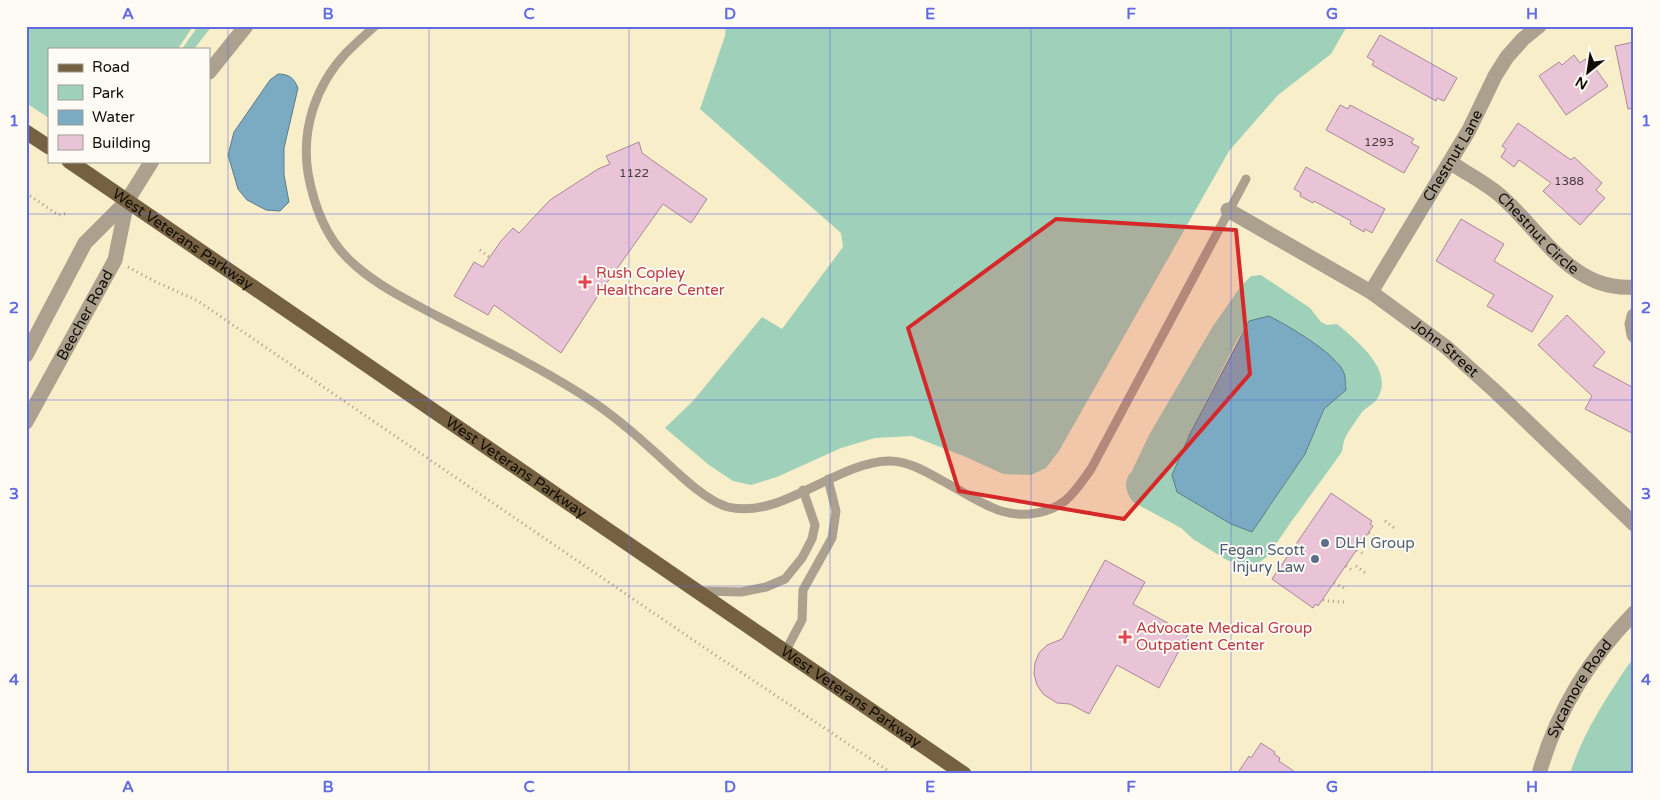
<svg xmlns="http://www.w3.org/2000/svg" width="1660" height="800" font-family="'Varela Round',sans-serif">
	<style>
		.green { fill: #9fd0b9; fill-rule: evenodd }
		.water { fill: #7babc2; stroke: #5b7c89 }
		.building { fill: #e9c4d6; stroke: #a89 }
		.lines { fill: none; stroke-linecap: round; stroke-linejoin: round }
		.path { stroke: #a49c81; stroke-width: 3; stroke-dasharray: 1 4; stroke-linecap: butt }
		.service { stroke: #aca08f; stroke-width: 9 }
		.minor { stroke: #aca08f; stroke-width: 15 }
		.primary { stroke: #756042; stroke-width: 15 }
		.marked { fill: #d62828; fill-opacity: 0.2; stroke: #d62828; stroke-width: 4; stroke-linejoin: round }
		.grid { fill: none; stroke: #606ae2; stroke-width: 1; stroke-opacity: 0.55 }
		.health-dot { fill: #e0444e; stroke: #fdfbf4; stroke-width: 2 }
		.service-dot { fill: #5c6f8a; stroke: #fdfbf4; stroke-width: 2 }
		.labels { text-anchor: middle; stroke-width: 4; stroke-linejoin: round; paint-order: stroke }
		.number-label { font-size: 12px; fill: #473b38 }
		.street-label { font-size: 15px; fill: #110d03; stroke: #fdfbf4 }
		.health-label { font-size: 15px; fill: #be3a42; stroke: #fdfbf4; text-anchor: start }
		.service-label { font-size: 15px; fill: #4e5e75; stroke: #fdfbf4; text-anchor: start }
		.neatline { fill: none; stroke: #606ae2; stroke-width: 2 }
		.grid-label { font-size: 16px; text-anchor: middle; font-weight: bold; fill: #606ae2 }
	</style>
	<rect width="100%" height="100%" fill="#f9eeca"/>
	<g class="green">
		<path d="M26,26H193L178,49H49V118L26,103Z"/>
		<path d="M198,26H212L194,49H182Z"/>
		<path d="M726,26H1347L1331,54L1278,95L1229,151L1059,451L1046,468L1031,475L1003,474L966,457L912,436L875,438L841,448L777,477L751,485L733,481L709,465L665,428L693,401L762,317L782,329L843,247L841,233L700,109L725,36Z"/>
		<path d="M1261,275L1310,308L1321,322L1327,325L1337,324C1355,339 1396,371 1377,399C1373,405 1364,408 1360,415C1356,421 1346,434 1344,441C1342,448 1344,449 1339,456L1291,522L1268,556L1250,569L1225,559L1193,539L1181,528L1133,502C1125,492 1123,480 1132,471L1149,435L1213,326L1241,286L1251,276ZM1269,316L1287,326L1337,361L1345,390L1324,409L1305,454L1267,511L1190,434L1236,342L1249,321Z"/>
		<path d="M1634,659V774H1570C1582,734 1606,699 1628,665Z"/>
	</g>
	<g class="water">
		<path d="M278,74C289,74 294,78 298,88L284,148V175L289,202L280,211L266,210L247,200L238,189L228,155L234,132L270,80Z"/>
		<path d="M1269,316C1287,325 1335,353 1343,371C1346,376 1345,384 1346,390L1324,409L1305,454L1252,532L1231,524L1177,492L1172,475L1190,434L1249,321Z"/>
	</g>
	<g class="building">
		<path d="M1380,35L1457,78L1444,101L1437,98L1436,101L1372,65L1374,61L1367,57Z"/>
		<path d="M1634,42V108L1628,109L1615,46Z"/>
		<path d="M1574,55L1580,63L1585,59L1588,63L1590,61L1608,86L1566,115L1539,76L1559,62L1562,65Z"/>
		<path d="M1340,105L1348,109L1350,105L1414,139L1411,143L1419,147L1404,173L1326,130Z"/>
		<path d="M1518,123L1571,160L1574,157L1602,183L1596,190L1605,198L1580,225L1543,191L1551,183L1519,160L1514,167L1501,157L1506,149L1502,146Z"/>
		<path d="M639,142L642,153L707,199L691,223L663,204L601,291L561,353L494,305L488,315L454,296L474,262L483,267L501,241L513,228L519,233L550,200L598,169L610,164L606,156Z"/>
		<path d="M1306,167L1385,209L1372,233L1365,229L1364,232L1350,224L1351,221L1314,201L1313,203L1300,196L1301,193L1294,189Z"/>
		<path d="M1461,219L1504,244L1494,261L1553,296L1532,332L1487,306L1494,295L1436,261Z"/>
		<path d="M1567,315L1605,352L1593,366L1634,388V434L1585,409L1592,396L1538,345Z"/>
		<path d="M1331,493L1372,521L1370,524L1373,526L1318,606L1316,604L1313,608L1272,579Z"/>
		<path d="M1105,560L1145,582L1133,604L1188,634L1159,688L1117,665L1089,714L1070,704L1057,703L1043,694L1037,685L1034,674L1035,663L1039,653L1047,645L1062,639Z"/>
		<path d="M1261,743L1275,752L1274,754L1280,758L1279,761L1298,774H1237L1249,756L1251,758Z"/>
	</g>
	<g class="lines">
		<g class="path">
			<path d="M26,193L58,215L69,213"/>
			<path d="M480,250L489,257"/>
			<path d="M128,267L154,281L198,301L696,642L893,774"/>
			<path d="M1385,521L1397,530"/>
			<path d="M1369,533L1375,537"/>
			<path d="M1357,550L1364,554"/>
			<path d="M1346,566L1353,571"/>
			<path d="M1356,566L1368,575"/>
			<path d="M1334,583L1346,589"/>
			<path d="M1323,600L1327,601L1344,602"/>
		</g>
		<g class="service">
			<path d="M375,26C365,35 355,44 346,53C316,85 301,129 308,173C314,207 328,243 356,266C380,287 409,301 437,316C486,341 535,365 581,394C605,409 627,427 648,446C669,464 702,500 728,507C781,520 836,462 889,461C908,461 925,471 941,480C958,489 974,500 991,507C1014,518 1045,517 1066,500C1076,491 1083,480 1091,469L1246,179"/>
			<path d="M699,591L741,592L766,587L785,579L802,558L812,539L815,525L803,490"/>
			<path d="M785,652L802,620L803,590L832,538L836,511L828,479"/>
		</g>
		<g class="minor">
			<path d="M209,72L246,26"/>
			<path id="s1" d="M1450,162C1467,174 1488,184 1503,198C1542,233 1573,292 1634,287"/>
			<path id="s2" d="M1228,210L1371,292L1446,347L1495,391L1634,524"/>
			<path id="s3" d="M1371,292L1469,130L1495,76L1507,57L1523,39L1539,26"/>
			<path d="M1634,316L1632,324L1634,335"/>
			<path d="M26,355L85,243L127,201L152,161"/>
			<path id="s4" d="M26,422L115,260L127,201"/>
			<path id="s5" d="M1539,774C1556,713 1590,658 1634,613"/>
		</g>
		<g class="primary">
			<path d="M26,132L49,147"/>
			<path id="s6" d="M69,161L964,774"/>
		</g>
	</g>
	<path class="marked" d="M1056,219L1236,230L1250,374L1124,519L959,491L908,328Z"/>
	<path class="grid" d="M228,26V774M429,26V774M629,26V774M830,26V774M1031,26V774M1231,26V774M1432,26V774M26,214H1634M26,400H1634M26,586H1634"/>
	<g class="health-dot">
		<path d="M582.5 274.5h5v5h5v5h-5v5h-5v-5h-5v-5h5z"/>
		<path d="M1122.5 629.5h5v5h5v5h-5v5h-5v-5h-5v-5h5z"/>
	</g>
	<g class="service-dot">
		<circle cx="1325" cy="543" r="5"/>
		<circle cx="1315" cy="559" r="5"/>
	</g>
	<g class="labels">
		<g class="number-label">
			<text x="1379" y="146">1293</text>
			<text x="634" y="177">1122</text>
			<text x="1569" y="185">1388</text>
		</g>
		<g class="street-label">
			<text dy="5" stroke="none"><textPath href="#s3" startOffset="159">Chestnut Lane</textPath></text>
			<text dy="5" stroke="none"><textPath href="#s1" startOffset="114">Chestnut Circle</textPath></text>
			<text dy="5" stroke="none"><textPath href="#s6" startOffset="138">West Veterans Parkway</textPath></text>
			<text dy="5" stroke="none"><textPath href="#s4" startOffset="122">Beecher Road</textPath></text>
			<text dy="5" stroke="none"><textPath href="#s2" startOffset="258">John Street</textPath></text>
			<text dy="5" stroke="none"><textPath href="#s6" startOffset="542">West Veterans Parkway</textPath></text>
			<text dy="5" stroke="none"><textPath href="#s5" startOffset="95">Sycamore Road</textPath></text>
			<text dy="5" stroke="none"><textPath href="#s6" startOffset="948">West Veterans Parkway</textPath></text>
		</g>
		<g class="health-label">
			<text x="596" y="278">Rush Copley<tspan x="596" dy="17">Healthcare Center</tspan></text>
			<text x="1136" y="633">Advocate Medical Group<tspan x="1136" dy="17">Outpatient Center</tspan></text>
		</g>
		<g class="service-label">
			<text x="1335" y="548">DLH Group</text>
			<text x="1305" y="555" text-anchor="end">Fegan Scott<tspan x="1305" dy="17">Injury Law</tspan></text>
		</g>
	</g>
	<rect width="1660" height="800" fill="none" stroke="#fdfbf4" stroke-width="55"/>
	<rect x="48" y="48" width="162" height="115" fill="#fdfbf4" stroke="#9f9c94"/>
	<rect x="58" y="64" width="25" height="8" fill="#756042" stroke="#9f9c94"/>
	<text x="92" y="72" font-size="15" fill="#110d03">Road</text>
	<rect x="58" y="85" width="25" height="15" fill="#9fd0b9" stroke="#9f9c94"/>
	<text x="92" y="98" font-size="15" fill="#110d03">Park</text>
	<rect x="58" y="110" width="25" height="15" fill="#7babc2" stroke="#9f9c94"/>
	<text x="92" y="122" font-size="15" fill="#110d03">Water</text>
	<rect x="58" y="135" width="25" height="15" fill="#e9c4d6" stroke="#9f9c94"/>
	<text x="92" y="148" font-size="15" fill="#110d03">Building</text>
	<g transform="translate(1588 72) rotate(210)" stroke="#fdfbf4" stroke-width="4" paint-order="stroke">
	<path d="M0-4L9 19L0 12L-9 19Z" fill="#110d03"/>
	<text y="-8" font-size="14" font-weight="bold" text-anchor="middle" fill="#110d03">N</text>
	</g>
	<rect x="28" y="28" width="1604" height="744" class="neatline"/>
	<g class="grid-label">
		<text x="128" y="19">A</text>
		<text x="328" y="19">B</text>
		<text x="529" y="19">C</text>
		<text x="730" y="19">D</text>
		<text x="930" y="19">E</text>
		<text x="1131" y="19">F</text>
		<text x="1332" y="19">G</text>
		<text x="1532" y="19">H</text>
		<text x="14" y="126">1</text>
		<text x="1646" y="126">1</text>
		<text x="14" y="313">2</text>
		<text x="1646" y="313">2</text>
		<text x="14" y="499">3</text>
		<text x="1646" y="499">3</text>
		<text x="14" y="685">4</text>
		<text x="1646" y="685">4</text>
		<text x="128" y="792">A</text>
		<text x="328" y="792">B</text>
		<text x="529" y="792">C</text>
		<text x="730" y="792">D</text>
		<text x="930" y="792">E</text>
		<text x="1131" y="792">F</text>
		<text x="1332" y="792">G</text>
		<text x="1532" y="792">H</text>
	</g>
</svg>
